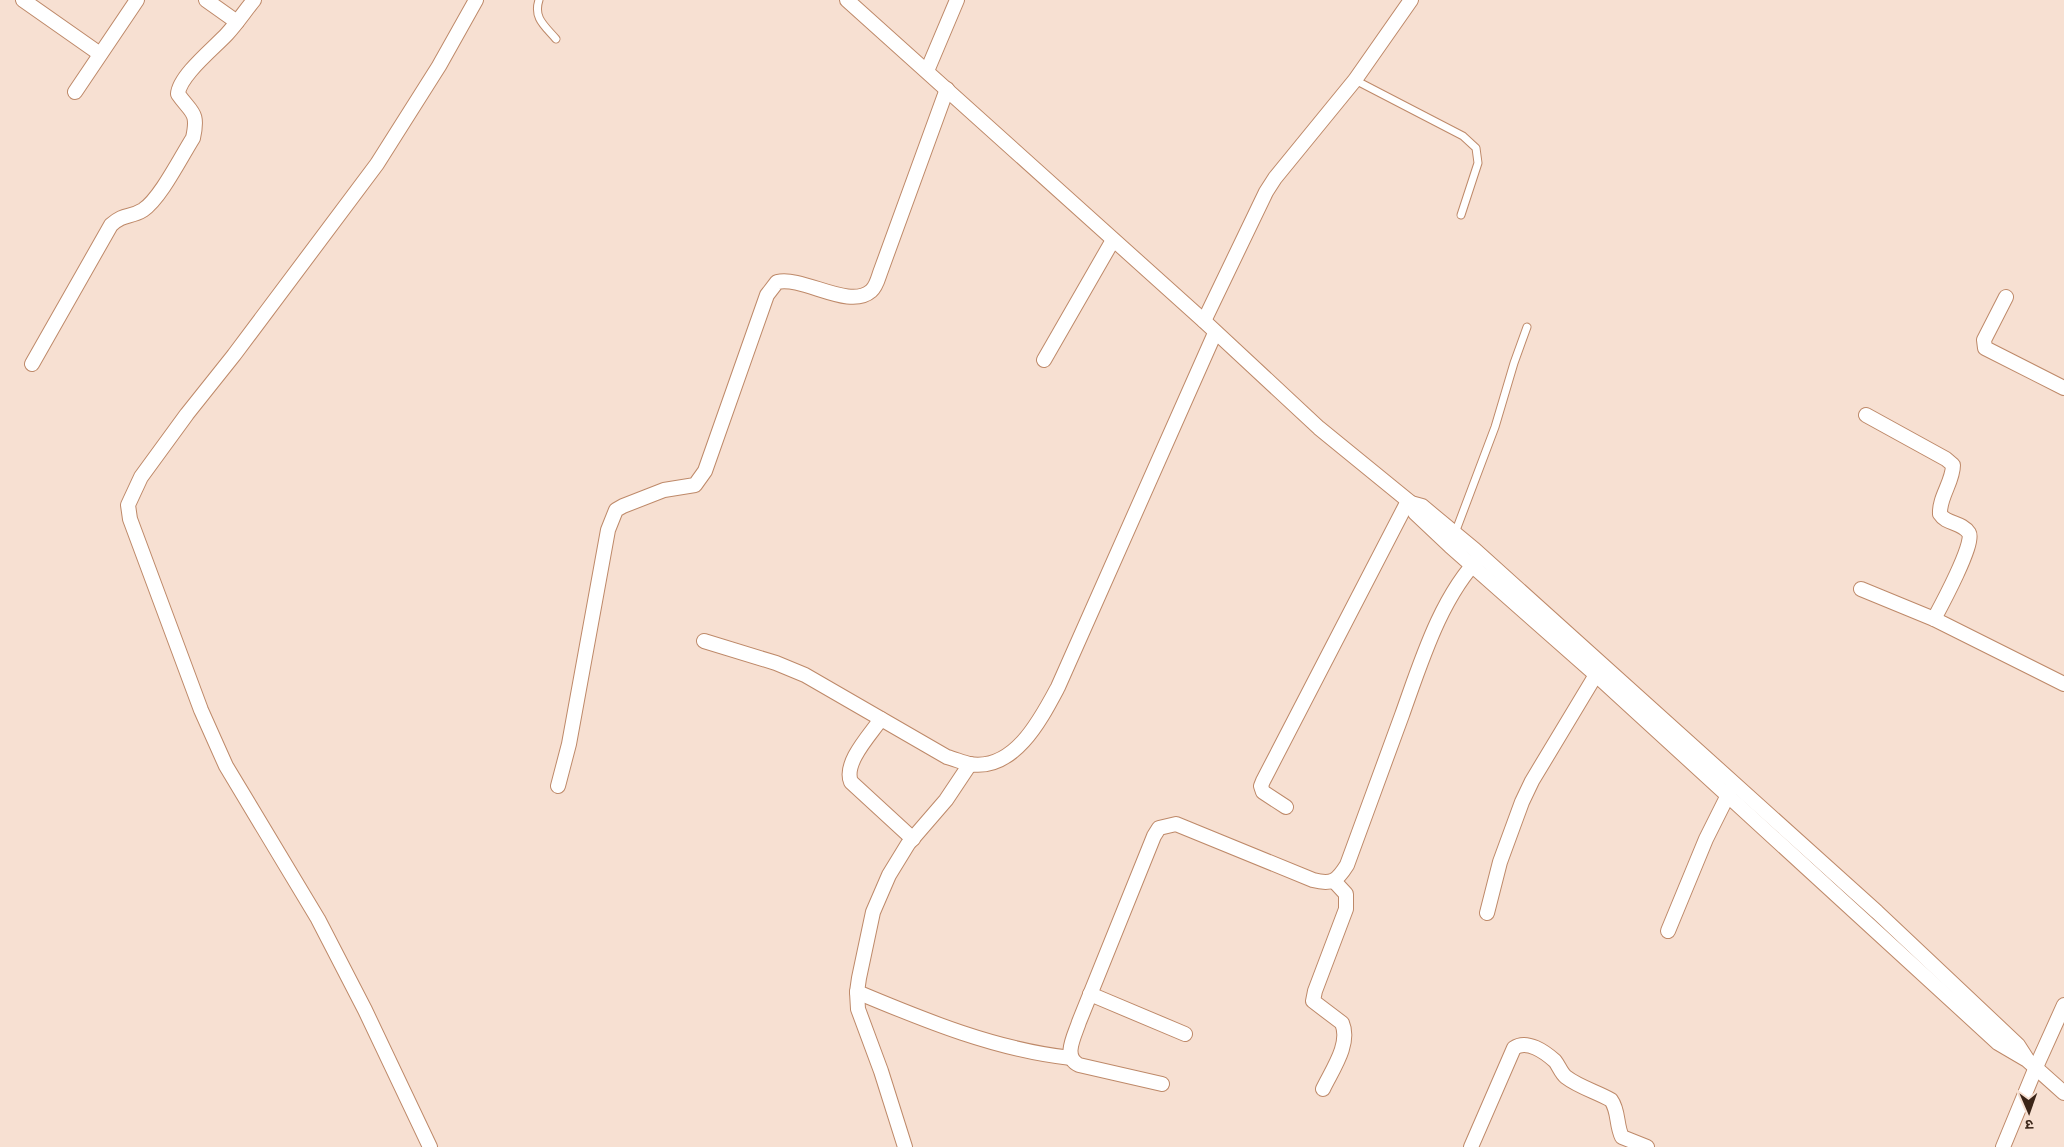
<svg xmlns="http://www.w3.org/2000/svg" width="2064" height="1147" font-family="'PT Sans','Noto Sans Devanagari',sans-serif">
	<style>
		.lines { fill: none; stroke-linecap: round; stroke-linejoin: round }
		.service-casing { stroke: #be8969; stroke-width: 9 }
		.minor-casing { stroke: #be8969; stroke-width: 16 }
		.service { stroke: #fff; stroke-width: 7 }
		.minor { stroke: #fff; stroke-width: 14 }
	</style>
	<rect width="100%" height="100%" fill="#f7e0d2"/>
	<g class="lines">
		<g class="service-casing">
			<g id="service">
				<path d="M539,0C533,18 545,26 556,39"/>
				<path d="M1355,80L1463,136L1476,148L1478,163L1461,215"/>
				<path d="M1455,533L1495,427L1514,363L1527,327"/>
			</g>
		</g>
		<g class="minor-casing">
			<g id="minor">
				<path d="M23,0L100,54"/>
				<path d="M206,0L237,22"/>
				<path d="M847,0L1204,321L1319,428L1411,503L1415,513L1450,546L1595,674L1998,1043L2027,1060L2064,1093"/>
				<path d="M927,71L957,0"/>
				<path d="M75,92L137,0"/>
				<path d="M2006,297L1984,340L1985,348L2064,388"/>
				<path d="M1204,321L1266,192L1275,178L1355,80L1411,0"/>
				<path d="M1044,360L1113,240"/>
				<path d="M32,364L111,225C124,213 130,218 143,210C160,199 181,157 193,138C199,111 191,113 178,94C179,76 214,48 227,34C237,23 245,11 254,0"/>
				<path d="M1866,415L1946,459L1953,465C1953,482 1939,497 1940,514C1946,524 1962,522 1969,533C1975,543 1941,606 1934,619"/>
				<path d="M1411,503L1422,506L1475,550L1877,912L2018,1045L2027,1059"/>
				<path d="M1861,589L1934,619L2064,684"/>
				<path d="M704,641L776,663L805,675L947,757C954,759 962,762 969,764C1014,772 1041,719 1058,687L1215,333"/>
				<path d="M881,719C870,735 843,763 851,782L913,839"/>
				<path d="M558,786L569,744L608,530L616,510L623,506L664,490L695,485L705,471L767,295L777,282C804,276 849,310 871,291C876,287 878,279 880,273L947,89"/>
				<path d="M1286,807L1263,792L1261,786L1263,781L1408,501"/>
				<path d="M1487,913L1500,862L1522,802L1532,781L1600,668"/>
				<path d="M1668,931L1706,839L1731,789"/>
				<path d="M857,992C926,1021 997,1050 1071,1058"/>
				<path d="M1090,994L1185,1034"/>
				<path d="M1162,1084L1079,1065C1062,1057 1075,1035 1079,1022L1154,836L1159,828L1176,824L1313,880C1332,885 1337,881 1347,865C1365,815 1384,765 1402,715C1421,662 1441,596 1481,556"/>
				<path d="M1323,1089C1332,1070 1351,1044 1342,1023L1313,1001L1315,991L1346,909V894L1334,881"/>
				<path d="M430,1147L365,1010L318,919L226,766L201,710L130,519L128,505L141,477L187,414L234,355L377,164L439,66L476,0"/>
				<path d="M905,1147L881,1071L858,1009L857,992L859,978L873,912L889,875L908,844L946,800L970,764"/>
				<path d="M1471,1147L1514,1048C1527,1039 1545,1052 1555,1061C1559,1066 1561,1073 1566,1077C1579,1087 1597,1092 1611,1100C1619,1111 1616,1125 1622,1137L1647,1147"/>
				<path d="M2003,1147L2036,1067L2064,1005"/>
			</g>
		</g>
		<use href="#service" class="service"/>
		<use href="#minor" class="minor"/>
	</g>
	<g transform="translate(2029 1112) rotate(178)" stroke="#f7e0d2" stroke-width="4" paint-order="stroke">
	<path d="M0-4L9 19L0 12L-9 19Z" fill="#3b2518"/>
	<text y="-8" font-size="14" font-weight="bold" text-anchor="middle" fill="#3b2518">उ</text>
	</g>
</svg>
